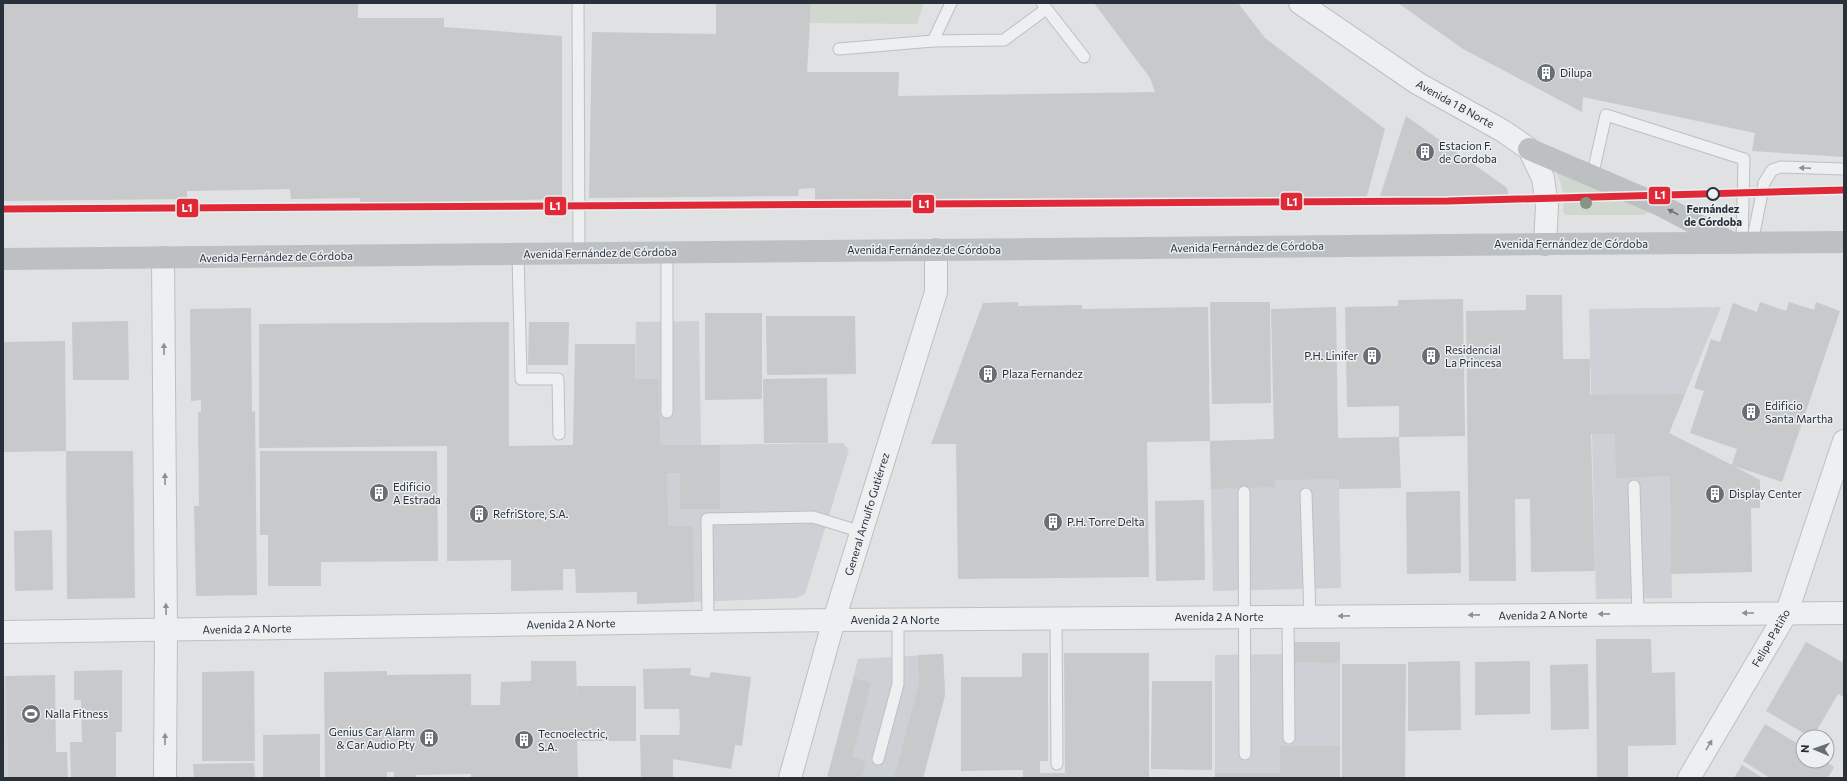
<svg xmlns="http://www.w3.org/2000/svg" width="1847" height="781" font-family="Commissioner,sans-serif">
	<style>
		.built { fill: #cdd1d6 }
		.green { fill: #d0d7cf }
		.building { fill: #c7c9cb }
		.lines { fill: none; stroke-linecap: round; stroke-linejoin: round }
		.service-casing { stroke: #bdbfc1; stroke-width: 13 }
		.minor-casing { stroke: #bdbfc1; stroke-width: 24 }
		.tertiary-casing { stroke: #bdbfc1; stroke-width: 24 }
		.service { stroke: #eeeff0; stroke-width: 11 }
		.minor { stroke: #eeeff0; stroke-width: 22 }
		.tertiary { stroke: #eeeff0; stroke-width: 22 }
		.secondary { stroke: #bdc0c3; stroke-width: 22 }
		.metro-1-casing { stroke: #ecf0f3; stroke-width: 10 }
		.metro-1 { stroke: #df2937; stroke-width: 7 }
		.tree { fill: #879484 }
		.oneway { fill: #8b9095 }
		.oneway2 { fill: #6b7178 }
		.stop-dot { fill: #ecf0f3; stroke: #28303a; stroke-width: 2 }
		.labels { text-anchor: middle; stroke-width: 3; stroke-linejoin: round; paint-order: stroke }
		.poi-label { font-size: 11px; fill: #28303a; stroke: #ecf0f3; text-anchor: start }
		.street-label { font-size: 11px; fill: #28303a; stroke: #ecf0f3 }
		.stop-label { font-size: 11px; font-weight: bold; fill: #28303a; stroke: #ecf0f3 }
		.line-badge { stroke: #ecf0f3; stroke-width: 1.5 }
		.badge-label { font-size: 11px; text-anchor: middle; font-weight: bold; fill: #fff }
	</style>
	<rect width="100%" height="100%" fill="#dfe1e3"/>
	<g class="built">
		<path d="M1721,307L1669,433L1672,598L1596,599L1589,309Z"/>
		<path d="M699,321L701,445L843,443L849,450L805,594L796,598L637,604L634,446L636,322Z"/>
		<path d="M1338,438L1341,588L1213,591L1210,441Z"/>
		<path d="M1294,642H1340V778H1215V655L1294,654Z"/>
		<path d="M943,654L945,695L923,778H827L858,659Z"/>
		<path d="M3,676H6L8,778H3Z"/>
	</g>
	<g class="green">
		<path d="M811,3H924L917,24L810,23Z"/>
		<path d="M1557,170L1649,212L1644,215H1566L1563,212C1564,197 1564,186 1556,173Z"/>
	</g>
	<g class="building">
		<path d="M3,3H358V18H444V27L562,36V199L360,204V198L291,199L290,189L187,191V199L3,201Z"/>
		<path d="M716,3H811L807,72H899L898,96L1155,92L1150,78L1094,3H1238L1265,38L1385,129L1365,203L815,209V188L799,189L798,196L589,198L592,32L716,34Z"/>
		<path d="M1398,3H1844V157L1752,151L1755,133L1583,97L1582,112L1463,49Z"/>
		<path d="M1406,116L1507,188L1508,194L1504,198L1500,200L1380,196Z"/>
		<path d="M1526,295H1562L1563,359H1590V395L1685,394L1669,433L1732,465L1737,449L1690,433L1704,391L1694,388L1711,339L1720,342L1733,303L1757,312L1760,302L1786,311L1789,302L1814,310L1816,302L1840,311L1782,482L1734,466L1760,480V508H1751L1752,572L1671,574L1670,476L1616,478L1615,434H1591L1595,571L1531,572L1530,499H1515L1516,581H1469L1466,311L1526,310Z"/>
		<path d="M1463,299L1465,436L1399,437V406L1347,407L1345,307L1398,306V300Z"/>
		<path d="M1018,302V306L1082,305V309L1208,307L1210,441L1147,442L1149,577L958,579L956,444H931L983,303Z"/>
		<path d="M1210,302H1270L1271,403L1212,404Z"/>
		<path d="M1336,307L1338,438L1399,437L1401,488L1339,489V479L1275,480V487L1211,489L1210,441L1274,439L1271,309Z"/>
		<path d="M251,308L252,412L255,411L257,595L196,596L194,506H199L198,412H201V400L191,401L190,309Z"/>
		<path d="M705,313H762V399L705,400Z"/>
		<path d="M766,316H855L856,374L767,375Z"/>
		<path d="M128,321L129,380H73L72,322Z"/>
		<path d="M509,322V446L573,445L575,344H635V379H659L660,445H720V509H680V473H667L668,526H693L694,602L637,604V592L576,593L575,569H563V590L511,591V560L447,561V446L259,448V324Z"/>
		<path d="M529,322H569L568,365H528Z"/>
		<path d="M65,341L66,451L3,452V342Z"/>
		<path d="M827,378L828,443H764L763,379Z"/>
		<path d="M66,451H133L135,598L67,599Z"/>
		<path d="M260,451H437L438,561L321,562V586H268V535H260Z"/>
		<path d="M1460,491L1461,573L1407,574L1406,492Z"/>
		<path d="M1204,500L1205,580L1156,581L1155,501Z"/>
		<path d="M52,530L53,590L15,591L14,531Z"/>
		<path d="M1596,639H1651L1652,673L1675,672L1676,745L1628,746V778H1597Z"/>
		<path d="M1294,642H1340V663L1294,662Z"/>
		<path d="M1806,642L1842,662L1844,659V697L1838,694L1813,737H1810L1766,711Z"/>
		<path d="M1022,653H1048V761H1040V773H1065L1064,653H1149V778H1023V770L961,771V677H1022Z"/>
		<path d="M943,654L945,695L923,778H894L919,684L918,655Z"/>
		<path d="M531,661H576L577,698V686H636V741H577L578,778H471V774L416,775V778H394V772H387V778H325L324,672L387,671V675L471,674V705H500L501,682L531,681Z"/>
		<path d="M1460,661L1461,730L1408,731V662Z"/>
		<path d="M1530,661V714L1475,715V662Z"/>
		<path d="M1342,664H1406L1405,778H1342Z"/>
		<path d="M1588,664L1589,729L1551,730L1550,665Z"/>
		<path d="M691,668L690,675L709,678L711,672L751,677L742,746L735,745L731,769L673,759V778H641L640,735H679L680,726L679,709H644L643,669Z"/>
		<path d="M122,670V732H116V778H71L70,742H82L81,700H74V671Z"/>
		<path d="M254,671L255,761H202V672Z"/>
		<path d="M55,675L56,752H67L68,778H8L6,676Z"/>
		<path d="M854,678L871,683L852,757L866,761L862,778H827Z"/>
		<path d="M1152,681H1212V770L1151,769Z"/>
		<path d="M1765,724L1803,747V761H1825L1834,767L1828,778H1770L1743,761Z"/>
		<path d="M320,734V778H263V735Z"/>
		<path d="M1280,746H1340V778H1215V773H1280Z"/>
		<path d="M254,763L255,778H194L193,764Z"/>
		<path d="M1742,765L1763,778H1734Z"/>
	</g>
	<g class="lines">
		<g class="service-casing">
			<g id="service">
				<path d="M578,3L579,253"/>
				<path d="M1042,3L1084,57"/>
				<path d="M933,41L1004,40L1046,9"/>
				<path d="M839,49L933,41L951,3"/>
				<path d="M1592,177L1606,115L1744,159L1742,243"/>
				<path d="M1752,243L1764,183L1772,170L1781,167L1844,169"/>
				<path d="M667,253V412"/>
				<path d="M518,254L521,379H558L559,434"/>
				<path d="M1634,486L1638,614"/>
				<path d="M1244,492L1245,754"/>
				<path d="M1306,494L1310,617"/>
				<path d="M1288,617L1289,738"/>
				<path d="M1056,619L1057,764"/>
				<path d="M708,622L707,519L813,517L862,532"/>
				<path d="M878,759L898,684V620"/>
			</g>
		</g>
		<g class="minor-casing">
			<g id="minor">
				<path d="M163,258L166,630L165,778"/>
				<path d="M3,632L834,620L1844,613"/>
				<path d="M1689,778L1787,612L1844,441"/>
			</g>
		</g>
		<g class="tertiary-casing">
			<g id="tertiary">
				<path d="M1300,3L1417,83L1503,131L1529,149L1543,178L1547,206L1545,244"/>
				<path d="M790,778L834,620L936,292V250"/>
			</g>
		</g>
		<use href="#service" class="service"/>
		<use href="#minor" class="minor"/>
		<use href="#tertiary" class="tertiary"/>
		<g class="secondary">
			<path d="M1529,149L1662,206L1730,242"/>
			<path d="M3,259L1545,244L1844,242"/>
		</g>
		<g class="metro-1-casing">
			<path id="metro-1" d="M3,209L1448,201L1844,190"/>
		</g>
		<use href="#metro-1" class="metro-1"/>
	</g>
	<circle class="tree" cx="1586" cy="203" r="6"/>
	<defs><path id="oneway-solid" d="M-6-.8H1V-3.2L6.5 0L1 3.2V.8H-6Z"/></defs>
	<g class="oneway">
		<use href="#oneway-solid" transform="translate(1805 168) rotate(-178)"/>
		<use href="#oneway-solid" transform="translate(164 349) rotate(-91)"/>
		<use href="#oneway-solid" transform="translate(165 479) rotate(-91)"/>
		<use href="#oneway-solid" transform="translate(166 609) rotate(-91)"/>
		<use href="#oneway-solid" transform="translate(1748 613) rotate(180)"/>
		<use href="#oneway-solid" transform="translate(1604 614) rotate(179)"/>
		<use href="#oneway-solid" transform="translate(1474 615) rotate(179)"/>
		<use href="#oneway-solid" transform="translate(1344 616) rotate(179)"/>
		<use href="#oneway-solid" transform="translate(165 739) rotate(-89)"/>
		<use href="#oneway-solid" transform="translate(1709 745) rotate(-59)"/>
	</g>
	<use class="oneway2" href="#oneway-solid" transform="translate(1673 212) rotate(-152)"/>
	<defs>
		<g id="building-disc" transform="scale(1)"><circle r="9.5" fill="#686e75" stroke="#ecf0f3"/><path d="M-4-6H4V6H1V3H-1V6H-4ZM-2.5-4.3h1.7v1.8h-1.7ZM.8-4.3h1.7v1.8H.8ZM-2.5-1h1.7V.8h-1.7ZM.8-1h1.7V.8H.8Z" fill="#fff"/></g>
		<g id="stadium-disc" transform="scale(1)"><circle r="9.5" fill="#686e75" stroke="#ecf0f3"/><path d="M0-5a6.5 5 0 1 0 0 10a6.5 5 0 1 0 0-10ZM-3.5-1.8h7v3.6h-7Z" fill="#fff"/></g>
	</defs>
	<g fill-rule="evenodd">
		<use href="#building-disc" x="1546" y="73"/>
		<use href="#building-disc" x="1425" y="152"/>
		<use href="#building-disc" x="1372" y="356"/>
		<use href="#building-disc" x="1431" y="356"/>
		<use href="#building-disc" x="988" y="374"/>
		<use href="#building-disc" x="1751" y="412"/>
		<use href="#building-disc" x="379" y="493"/>
		<use href="#building-disc" x="1715" y="494"/>
		<use href="#building-disc" x="479" y="514"/>
		<use href="#building-disc" x="1053" y="522"/>
		<use href="#stadium-disc" x="31" y="714"/>
		<use href="#building-disc" x="429" y="738"/>
		<use href="#building-disc" x="524" y="740"/>
	</g>
	<circle class="stop-dot" cx="1713" cy="194" r="6"/>
	<g class="labels">
		<g class="poi-label">
			<text x="1560" y="77">Dilupa</text>
			<text x="1439" y="150">Estacion F.<tspan x="1439" dy="13">de Cordoba</tspan></text>
			<text x="1445" y="354">Residencial<tspan x="1445" dy="13">La Princesa</tspan></text>
			<text x="1358" y="360" text-anchor="end">P.H. Linifer</text>
			<text x="1002" y="378">Plaza Fernandez</text>
			<text x="1765" y="410">Edificio<tspan x="1765" dy="13">Santa Martha</tspan></text>
			<text x="393" y="491">Edificio<tspan x="393" dy="13">A Estrada</tspan></text>
			<text x="1729" y="498">Display Center</text>
			<text x="493" y="518">RefriStore, S.A.</text>
			<text x="1067" y="526">P.H. Torre Delta</text>
			<text x="45" y="718">Nalla Fitness</text>
			<text x="415" y="736" text-anchor="end">Genius Car Alarm<tspan x="415" dy="13">&amp; Car Audio Pty</tspan></text>
			<text x="538" y="738">Tecnoelectric,<tspan x="538" dy="13">S.A.</tspan></text>
		</g>
		<g class="street-label">
			<text transform="translate(1455 104) rotate(29)" y="4">Avenida 1 B Norte</text>
			<text x="1571" y="248">Avenida Fernández de Córdoba</text>
			<text transform="translate(1247 247) rotate(-1)" y="4">Avenida Fernández de Córdoba</text>
			<text x="924" y="254">Avenida Fernández de Córdoba</text>
			<text transform="translate(600 253) rotate(-1)" y="4">Avenida Fernández de Córdoba</text>
			<text transform="translate(276 257) rotate(-1)" y="4">Avenida Fernández de Córdoba</text>
			<text transform="translate(867 514) rotate(-73)" y="4">General Arnulfo Gutiérrez</text>
			<text transform="translate(1543 615) rotate(-1)" y="4">Avenida 2 A Norte</text>
			<text x="1219" y="621">Avenida 2 A Norte</text>
			<text x="895" y="624">Avenida 2 A Norte</text>
			<text transform="translate(571 624) rotate(-1)" y="4">Avenida 2 A Norte</text>
			<text transform="translate(247 629) rotate(-1)" y="4">Avenida 2 A Norte</text>
			<text transform="translate(1771 638) rotate(-60)" y="4">Felipe Patiño</text>
		</g>
		<g class="stop-label">
			<text x="1713" y="213">Fernández<tspan x="1713" dy="13">de Córdoba</tspan></text>
		</g>
	</g>
	<g class="line-badge">
		<rect x="1648" y="186" width="23" height="19" rx="4" fill="#df2937"/>
		<rect x="1280" y="192" width="23" height="19" rx="4" fill="#df2937"/>
		<rect x="912" y="194" width="23" height="20" rx="4" fill="#df2937"/>
		<rect x="544" y="196" width="23" height="20" rx="4" fill="#df2937"/>
		<rect x="176" y="198" width="23" height="20" rx="4" fill="#df2937"/>
	</g>
	<g class="badge-label">
		<text x="1660" y="199">L1</text>
		<text x="1292" y="206">L1</text>
		<text x="924" y="208">L1</text>
		<text x="555" y="210">L1</text>
		<text x="187" y="212">L1</text>
	</g>
	<rect width="1847" height="781" fill="none" stroke="#28303a" stroke-width="8"/>
	<g transform="translate(1815 749) rotate(272)"><circle r="19" fill="#ecf0f3" stroke="#9ea3a9"/>
	<path d="M0-3L7 15L0 10L-7 15Z" fill="#686e75"/>
	<text y="-6" font-size="11" font-weight="bold" text-anchor="middle" fill="#28303a">N</text>
	</g>
</svg>
